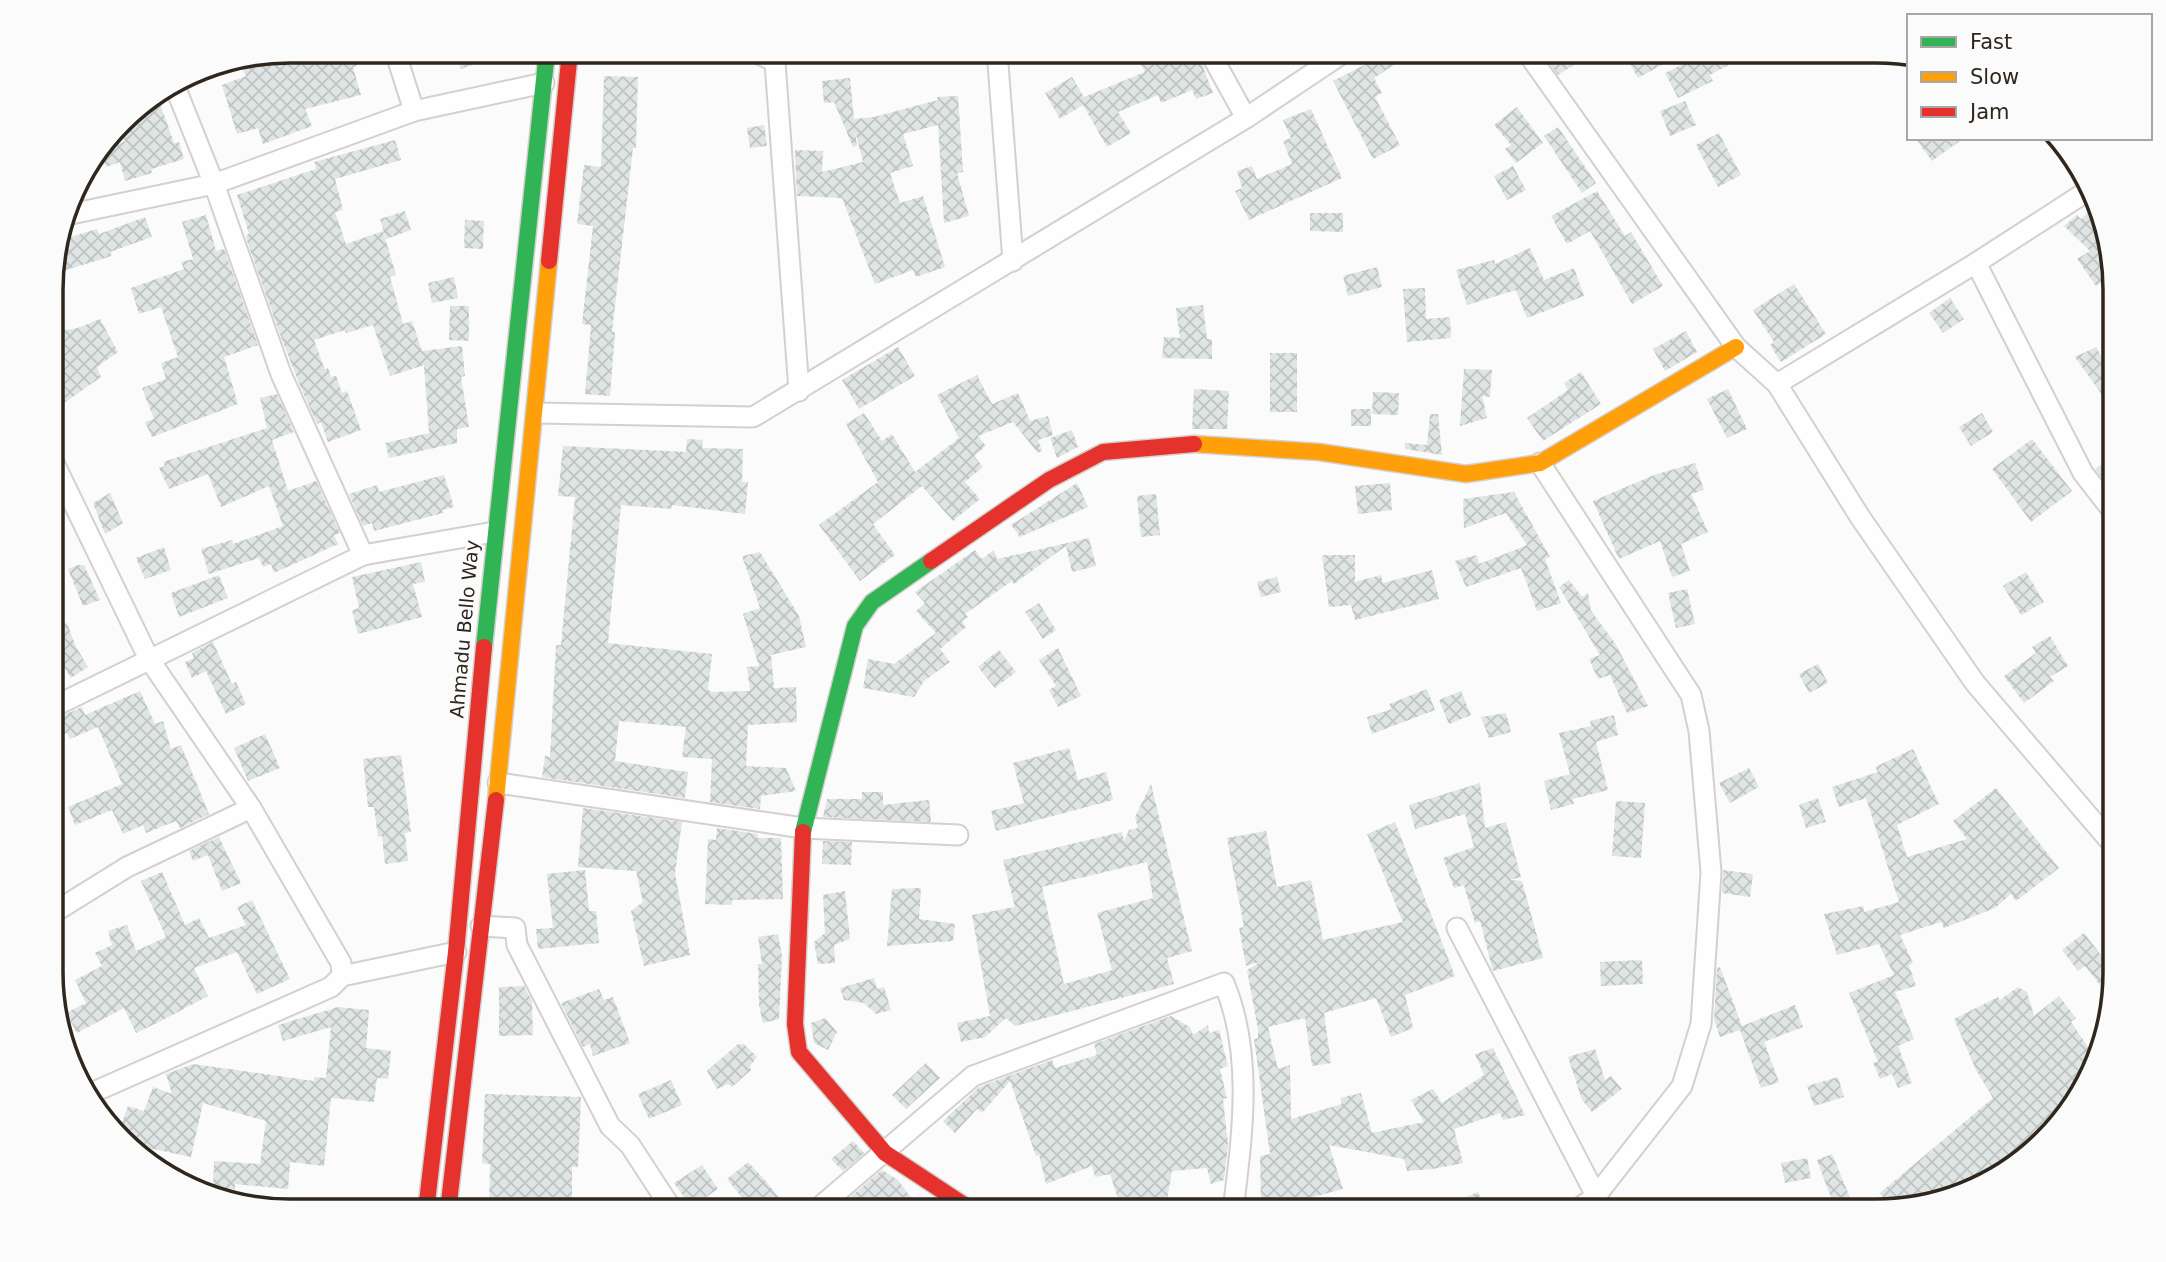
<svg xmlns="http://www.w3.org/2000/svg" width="2166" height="1262" font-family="'DejaVu Sans',sans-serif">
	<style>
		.building { fill: url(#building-cross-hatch); fill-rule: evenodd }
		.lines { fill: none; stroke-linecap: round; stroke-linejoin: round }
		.street-casing { stroke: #d4d0cc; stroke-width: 23 }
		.fast-casing { stroke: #d4d0cc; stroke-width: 19 }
		.slow-casing { stroke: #d4d0cc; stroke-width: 19 }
		.jam-casing { stroke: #d4d0cc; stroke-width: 19 }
		.street { stroke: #fefefe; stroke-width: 19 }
		.fast { stroke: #30b455; stroke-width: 16 }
		.slow { stroke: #ff9f0a; stroke-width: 16 }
		.jam { stroke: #e5322d; stroke-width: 16 }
		.labels { text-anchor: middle; stroke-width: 5; stroke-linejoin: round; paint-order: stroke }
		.street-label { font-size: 19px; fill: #2f271e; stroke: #fbfbfb }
		.rim { fill: none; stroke: #2f271e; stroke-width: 3.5 }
	</style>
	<defs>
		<pattern id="building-cross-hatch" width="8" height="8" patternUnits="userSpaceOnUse" patternTransform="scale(1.75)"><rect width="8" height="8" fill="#dee5e4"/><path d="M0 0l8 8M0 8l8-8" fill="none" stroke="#bfc4c3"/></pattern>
	</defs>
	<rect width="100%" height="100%" fill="#fbfbfb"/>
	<g class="building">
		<path d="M290,51H353L357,66L353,67L361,95L305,109L312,126L263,144L258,128L237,134L222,85L246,76L241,66L264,56Z"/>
		<path d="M454,51H504V53L461,69Z"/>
		<path d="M1133,51H1197L1213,93L1196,99L1192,90L1161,103L1158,95L1118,112L1131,133L1107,147L1083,105L1060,119L1045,93L1072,77L1084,97L1145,72Z"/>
		<path d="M1368,51H1415L1374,78L1382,93L1375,97L1400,145L1373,159L1333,81L1374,60Z"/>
		<path d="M1548,51H1567L1575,64L1558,75L1547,60L1552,57Z"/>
		<path d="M1622,51H1658L1665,63L1638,78Z"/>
		<path d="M1710,51H1754L1710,75L1713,81L1678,98L1665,73Z"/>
		<path d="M604,76L638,77L636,148H633L612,332H615L610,396L585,394L591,325L582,324L593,226L577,224L584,165L601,167Z"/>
		<path d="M850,78L854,119L874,117L938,100L937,97L958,96L963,172L957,173L969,216L944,223L938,125L903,134L913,166L890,173L900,203L923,196L945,267L916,277L913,270L875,284L842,198L797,196L795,150L823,151L822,172L863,162L855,131L857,146L853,147L834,102L824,103L822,81Z"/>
		<path d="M157,95L174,143L179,142L184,159L151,169L152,173L125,181L120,162L106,167L100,152L125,141L119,127L143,117L140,105Z"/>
		<path d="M1685,101L1696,125L1670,136L1660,111Z"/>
		<path d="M1517,107L1543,143L1516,163L1505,149L1511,145L1494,125Z"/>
		<path d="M1311,109L1342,178L1249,220L1235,191L1242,188L1237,171L1252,166L1257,179L1292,164L1283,141L1291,138L1283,120Z"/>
		<path d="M764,125L767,146L750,148L747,128Z"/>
		<path d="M1558,127L1596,183L1582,193L1544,136Z"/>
		<path d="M1719,133L1741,175L1718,187L1696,145Z"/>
		<path d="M1915,138H1964L1932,161Z"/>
		<path d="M395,140L401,160L335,179L343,210L335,212L346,244L383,231L396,275L390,277L403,324L412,321L422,351L462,346L465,376L461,377L469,427L457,429V443L389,458L385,443L429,433L424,365L390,376L373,325L346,333L345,330L314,340L325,370L328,368L331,377L336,376L342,393L347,391L361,430L328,442L321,422L317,424L301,388L281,337L247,241L246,235L249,234L237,195L316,169L314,162Z"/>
		<path d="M1513,166L1526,190L1507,200L1494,176Z"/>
		<path d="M1597,191L1625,236L1631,232L1663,286L1632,304L1590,231L1567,244L1551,216Z"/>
		<path d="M2094,207L2115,274L2096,286L2077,259L2090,251L2064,226L2077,215L2081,219Z"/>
		<path d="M405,211L411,230L386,239L380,219Z"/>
		<path d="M1310,213H1343V232L1310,231Z"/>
		<path d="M206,215L216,251L224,249L258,345L224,357L238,404L152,437L145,422L154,419L142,388L166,379L161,363L178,357L161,307L139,314L131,288L184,269L181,262L193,259L182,222Z"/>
		<path d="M145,217L152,237L110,252L112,256L53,274V259L58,241L97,229L99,234Z"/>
		<path d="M465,220L484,221L483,249L464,248Z"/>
		<path d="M1530,248L1544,280L1574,268L1584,296L1527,318L1516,290L1467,305L1456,270L1494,260L1495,264Z"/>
		<path d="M1377,267L1382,287L1348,296L1343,276Z"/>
		<path d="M454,277L458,298L432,303L428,283Z"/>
		<path d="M1794,284L1826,334L1781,362L1770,345L1774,342L1753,310Z"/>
		<path d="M1425,288L1426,319L1450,317L1451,338L1407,342L1403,289Z"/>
		<path d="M1950,298L1964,319L1943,333L1929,313Z"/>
		<path d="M1203,305L1207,339H1212V359L1162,358L1164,337L1180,338L1176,308Z"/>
		<path d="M450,306H469V341L449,340Z"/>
		<path d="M100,319L118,352L97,367L101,377L53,411V380L63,374L53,345V332L78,328Z"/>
		<path d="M1686,331L1697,352L1665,371L1653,349Z"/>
		<path d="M898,347L915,376L859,409L842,380Z"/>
		<path d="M2096,347L2115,379V413L2075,357Z"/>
		<rect x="1270" y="353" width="27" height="59"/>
		<path d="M1464,369L1492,370L1490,397L1482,396L1487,418L1460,426Z"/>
		<path d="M1581,372L1601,404L1543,441L1527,418L1568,390L1564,383Z"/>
		<path d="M977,375L992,404L1018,393L1030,421L1048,416L1053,435L1038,440L1042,451L1038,453L1013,422L978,436L986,446L974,456L983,467L965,482L980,499L953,521L922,486L873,524L895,555L860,581L819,525L878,482L846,424L864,413L882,441L892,434L915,472L959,438L937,395Z"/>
		<path d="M1194,389L1229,391L1227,429H1192Z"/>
		<path d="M1728,389L1747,429L1727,438L1707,399Z"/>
		<path d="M1373,392L1399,393L1398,415L1372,414Z"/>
		<path d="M277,394L294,432L272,440L288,491L316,481L340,533L334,535L338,544L274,573L271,564L263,567L259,558L209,574L201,549L232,540L233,544L283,526L269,486L221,507L208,474L169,489L159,468L165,466L163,462L267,428L260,398Z"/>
		<rect x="1351" y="409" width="20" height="17"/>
		<path d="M1982,413L1993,432L1971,446L1959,427Z"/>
		<path d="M1430,414H1438L1442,455L1405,449V443L1427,445Z"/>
		<path d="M1072,430L1078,447L1057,458L1050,438Z"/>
		<path d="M687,439L703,440L702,448L743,449L742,482H748L745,514L672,505V509L621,505L608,643L712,654L708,689L711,692L750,691L747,667L759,666L743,614L760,608L742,556L760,552L799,616L806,647L771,655L774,688L796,687L797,722L748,725L746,766L786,768L796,791L761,796L760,809L710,802L712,759L682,757L686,727L619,721L615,761L688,772L685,798L542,777L545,756L550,757L556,645H561L575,497L558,496L563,446L686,452Z"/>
		<path d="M2032,439L2072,491L2031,522L1992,469Z"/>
		<path d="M2115,454V494L2095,469Z"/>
		<path d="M1695,463L1704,490L1691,494L1708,532L1681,544L1690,571L1672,577L1660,541L1619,559L1593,501L1654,475Z"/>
		<path d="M444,475L454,507L442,510L443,513L374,531L372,523L363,526L349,494L377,485L379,492Z"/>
		<path d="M1077,483L1088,507L1020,537L1011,525Z"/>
		<path d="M1390,483L1392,510L1358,514L1355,486Z"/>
		<path d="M1514,492L1550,557L1545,559L1561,603L1537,611L1521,568L1466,587L1455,561L1477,555L1479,564L1527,545L1506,513L1464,528L1463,499Z"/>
		<path d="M110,493L123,523L105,534L93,503Z"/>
		<path d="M1156,494L1160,535L1141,537L1137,496Z"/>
		<path d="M1089,538L1096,566L1072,572L1066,546L1014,584L1012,581L965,614L968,617L962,621L966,627L940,649L950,662L924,681L914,697L863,688L868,659L894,664L936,633L916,611L925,603L915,592L975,550L982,559L994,550L997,559Z"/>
		<path d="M164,547L171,570L145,579L136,558Z"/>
		<path d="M1322,555H1355V582L1381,575L1383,583L1432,570L1439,599L1355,620L1351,605L1329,607Z"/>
		<path d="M421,562L425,582L413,584L422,617L358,634L352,610L359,608L352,577Z"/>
		<path d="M78,565H84L100,600L83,606L68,569Z"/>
		<path d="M2026,572L2044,602L2021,615L2003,586Z"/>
		<path d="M219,575L228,598L179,617L171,593Z"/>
		<path d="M1277,577L1281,592L1261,597L1257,582Z"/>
		<path d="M1569,580L1582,597L1588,593L1591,611L1615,643L1648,706L1627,713L1610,675L1598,679L1589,659L1600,655L1559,587Z"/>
		<path d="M1687,589L1695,624L1676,628L1668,593Z"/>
		<path d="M1039,603L1056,630L1043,639L1025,612Z"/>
		<path d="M67,623L76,647L88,667L71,678L53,649V628Z"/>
		<path d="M2050,636L2068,666L2050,677L2054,681L2024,703L2004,676L2036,653L2032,647Z"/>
		<path d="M213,642L232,684L236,682L246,704L226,714L206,671L192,678L185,662L194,658L192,653Z"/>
		<path d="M1058,648L1081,696L1058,707L1049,690L1056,686L1039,660Z"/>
		<path d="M999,650L1016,672L995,688L978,667Z"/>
		<path d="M1818,664L1828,683L1809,693L1799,674Z"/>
		<path d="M1427,689L1435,710L1372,734L1367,717L1392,709L1389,704Z"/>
		<path d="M140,691L155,724L163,721L171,749L181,745L209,814L180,828L176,821L146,833L143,825L123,834L112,810L75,825L68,807L122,784L98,727L70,739L67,733L53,739V720L82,707L85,715Z"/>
		<path d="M1461,691L1471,715L1449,724L1439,700Z"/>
		<path d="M1506,713L1511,732L1489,738L1481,717Z"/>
		<path d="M1614,715L1618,735L1596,742L1608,790L1573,799L1574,804L1551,810L1544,781L1570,774L1559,733L1591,726L1590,721Z"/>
		<path d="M265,734L280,768L248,781L234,748Z"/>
		<path d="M1069,748L1078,780L1106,772L1113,800L996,831L991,811L1024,803L1013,763Z"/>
		<path d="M1913,749L1939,804L1897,825L1907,857L1967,839L1953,821L1996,788L2059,868L2016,901L2011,894L1995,908L1944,928L1941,922L1900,935L1913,963L1909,965L1916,986L1895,992L1914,1039L1898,1046L1912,1083L1898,1088L1892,1074L1880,1079L1873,1063L1878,1062L1849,993L1894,975L1879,944L1837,955L1824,914L1863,906L1864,912L1899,902L1866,798L1839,807L1832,787L1878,772L1875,767Z"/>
		<path d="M401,755L411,832L405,833L408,861L385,864L382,836L378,837L374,807H368L363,759Z"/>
		<path d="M1749,768L1759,787L1730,803L1719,783Z"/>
		<path d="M1480,783L1485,828L1506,822L1521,877L1510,880L1522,881L1543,958L1493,971L1480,921L1475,923L1464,885L1454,888L1443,858L1474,847L1465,814L1415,829L1409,805Z"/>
		<path d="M1151,784L1192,951L1167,958L1174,984L1015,1026L1006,1018L985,1037L961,1042L957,1023L990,1016L972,915L1015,907L1003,860L1122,832L1124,841L1129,830L1138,828L1135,817ZM1147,862L1153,898L1097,913L1112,970L1064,984L1042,887Z"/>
		<path d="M862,792H883V805L929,800L931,822L823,817L827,799H862Z"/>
		<path d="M1818,798L1826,822L1806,828L1799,805Z"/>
		<path d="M1616,801L1645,803L1641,858L1612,856Z"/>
		<path d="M583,808L682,822L675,873L690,955L644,966L631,911L643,902L636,871L578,867Z"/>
		<path d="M1395,822L1455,976L1405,995L1413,1028L1391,1037L1376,998L1324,1013L1331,1063L1312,1066L1305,1018L1268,1027L1278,1069L1290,1065L1291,1119L1342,1104L1340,1098L1361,1093L1372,1133L1424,1122L1411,1100L1433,1089L1442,1103L1484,1075L1475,1054L1493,1048L1525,1115L1503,1120L1500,1113L1454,1129L1463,1163L1433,1169L1407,1171L1404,1159L1329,1145L1343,1189L1261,1211L1260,1156L1270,1154L1254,1039L1258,1038V1029L1247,970L1260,962L1246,966L1239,928L1244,927L1227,838L1266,831L1277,887L1311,880L1323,940L1403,922L1367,834Z"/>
		<path d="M717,828L758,834L757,838H781L783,899L732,900V905L705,904L708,839L716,840Z"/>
		<path d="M219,837L241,883L222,891L208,855L193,861L189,851Z"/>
		<path d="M823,841L852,842L851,865L822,864Z"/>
		<path d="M585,870L589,911H596L599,943L538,949L536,929L553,928L547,874Z"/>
		<path d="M1723,870L1753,874L1750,897L1722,893Z"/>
		<path d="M162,872L185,925L199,918L209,938L246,925L237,907L252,900L290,979L257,994L237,952L194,968L208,996L161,1021L136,1033L124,1008L77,1033L66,1013L86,1003L75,980L102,966L95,953L112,945L108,931L127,925L136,951L166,937L141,881Z"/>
		<path d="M921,888L919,919L955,924L953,941L887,946L892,889Z"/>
		<path d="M845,891L850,939L834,945L835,963L818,964L814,942L825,933L823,895Z"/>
		<path d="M2084,933L2115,973L2111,999L2085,966L2078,971L2062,950Z"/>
		<path d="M778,934L782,956L779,1019L763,1023L759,1005L758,964H762L758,937Z"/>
		<path d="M1642,960L1643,984L1601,986L1600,962Z"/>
		<path d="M1720,967L1742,1026L1795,1005L1803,1027L1764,1042L1779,1082L1761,1088L1740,1030L1720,1037L1714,1019L1717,968Z"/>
		<path d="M874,978L877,989L884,987L891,1010L876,1014L864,1003L844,1000L840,988Z"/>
		<path d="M524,986L532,1001L533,1035L499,1036V987Z"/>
		<path d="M2018,987L2027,992L2034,1016L2059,996L2076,1018L2071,1022L2094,1056L2083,1092L2029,1146L2025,1142L1972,1186L1894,1210L1880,1193L1993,1098L1976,1070L1954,1019L1998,997L2000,1000Z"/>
		<path d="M599,989L604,1000L613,997L630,1043L593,1056L590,1044L583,1047L561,1003Z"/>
		<path d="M338,1007L369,1010L366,1048L391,1051L388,1079L377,1078L374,1102L331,1098L324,1166L290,1162L288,1189L235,1184V1193L213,1190L214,1161L260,1164L266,1121L203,1103L191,1157L144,1147L142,1153L119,1131L128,1106L144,1111L153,1087L172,1094L166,1074L193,1064L314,1081V1077L326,1078L331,1027L283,1041L278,1025Z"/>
		<path d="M1171,1016L1190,1027L1193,1035L1208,1025L1209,1033L1219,1030L1228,1066L1220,1069L1227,1098L1223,1099L1228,1144L1224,1180L1211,1184L1207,1168L1172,1171L1165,1211H1122L1110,1174L1095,1177L1092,1166L1046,1184L1039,1155L1036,1156L1010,1081L982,1113L977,1109L955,1133L943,1121L979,1087L1052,1060L1055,1068L1097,1055L1094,1044Z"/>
		<path d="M825,1018L837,1032L828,1050L814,1043L811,1023Z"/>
		<path d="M738,1044H744L757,1057L750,1066L751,1070L732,1087L728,1084L717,1089L707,1071Z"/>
		<path d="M1595,1049L1605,1080L1611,1076L1622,1089L1592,1112L1582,1100L1568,1057Z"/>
		<path d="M926,1063L940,1078L906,1109L892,1095Z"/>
		<path d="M1838,1077L1844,1097L1814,1106L1807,1086Z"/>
		<path d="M671,1080L682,1105L649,1119L638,1094Z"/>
		<path d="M485,1094L581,1097L578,1167H572V1211H489L490,1164L482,1163Z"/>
		<path d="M853,1141L864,1153L843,1171L831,1159Z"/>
		<path d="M1832,1154L1851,1200L1834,1206L1817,1160Z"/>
		<path d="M1807,1158L1811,1178L1785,1183L1781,1163Z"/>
		<path d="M748,1162L764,1179L790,1211H753L727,1179Z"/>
		<path d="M702,1165L718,1189L691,1207L674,1183Z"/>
		<path d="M882,1170L898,1180L915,1203L904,1211H834Z"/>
		<path d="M1478,1192L1486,1211H1435Z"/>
	</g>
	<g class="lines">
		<g class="street-casing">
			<g id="street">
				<path d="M395,51L414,111"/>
				<path d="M753,51L775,62L799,391"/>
				<path d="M997,51L1013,261"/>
				<path d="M1209,51L1246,118"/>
				<path d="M1526,51L1736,347L1777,384L1860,517L1975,683L2115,847"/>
				<path d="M174,84L214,184L281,374L363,555"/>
				<path d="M66,215L214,184L414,111L544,83"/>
				<path d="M1976,263L2083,473L2115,514"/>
				<path d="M1777,384L1976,263L2089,190"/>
				<path d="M536,413L753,417L1246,118L1346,51"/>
				<path d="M53,461L149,659L251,808L341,963L342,976"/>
				<path d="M1540,463L1691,695L1699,731L1711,872L1701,1024L1682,1086L1595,1197L1575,1211"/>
				<path d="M53,707L363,555L494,532"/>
				<path d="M498,783L803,828L958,835"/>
				<path d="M53,913L127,867L251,808"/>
				<path d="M481,926L515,928L517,945L610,1126L630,1145L673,1211"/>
				<path d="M1457,928L1604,1211"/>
				<path d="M87,1095L331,987L342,976L456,952"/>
				<path d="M815,1211L973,1076L1224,983C1254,1055 1242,1136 1233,1211"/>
			</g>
		</g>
		<g class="fast-casing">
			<g id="fast">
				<path d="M484,647L547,51"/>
				<path d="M803,832L855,626L872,602L931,561"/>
			</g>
		</g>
		<g class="slow-casing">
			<g id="slow">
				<path d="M1194,444L1319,452L1466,474L1540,463L1736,347"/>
				<path d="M496,800L549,261"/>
			</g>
		</g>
		<g class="jam-casing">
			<g id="jam">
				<path d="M549,261L570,51"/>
				<path d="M931,561L1049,480L1103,452L1194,444"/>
				<path d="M803,832L795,1024L799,1052L885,1153L973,1211"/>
				<path d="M426,1211L456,952L484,647"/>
				<path d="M448,1211L496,800"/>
			</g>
		</g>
		<use href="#street" class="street"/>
		<use href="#fast" class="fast"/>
		<use href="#slow" class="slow"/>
		<use href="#jam" class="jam"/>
	</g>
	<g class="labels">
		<g class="street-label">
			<text transform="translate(464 629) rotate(-85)" y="7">Ahmadu Bello Way</text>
		</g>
	</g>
	<path d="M0 0H2166V1262H0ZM290 63H1876A227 227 0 0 1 2103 290V972A227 227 0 0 1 1876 1199H290A227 227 0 0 1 63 972V290A227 227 0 0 1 290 63Z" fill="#fbfbfb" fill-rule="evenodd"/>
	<path class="rim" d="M290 63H1876A227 227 0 0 1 2103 290V972A227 227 0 0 1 1876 1199H290A227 227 0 0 1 63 972V290A227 227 0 0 1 290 63Z"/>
	<rect x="1907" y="14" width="245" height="126" fill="#fbfbfb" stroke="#a9a6a3" stroke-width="2"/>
	<rect x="1921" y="37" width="35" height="10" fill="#30b455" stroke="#a9a6a3" stroke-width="2"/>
	<text x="1970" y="49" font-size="21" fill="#2f271e">Fast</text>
	<rect x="1921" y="72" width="35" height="10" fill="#ff9f0a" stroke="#a9a6a3" stroke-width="2"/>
	<text x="1970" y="84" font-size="21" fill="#2f271e">Slow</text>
	<rect x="1921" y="107" width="35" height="10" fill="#e5322d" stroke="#a9a6a3" stroke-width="2"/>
	<text x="1970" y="119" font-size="21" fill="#2f271e">Jam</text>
</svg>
